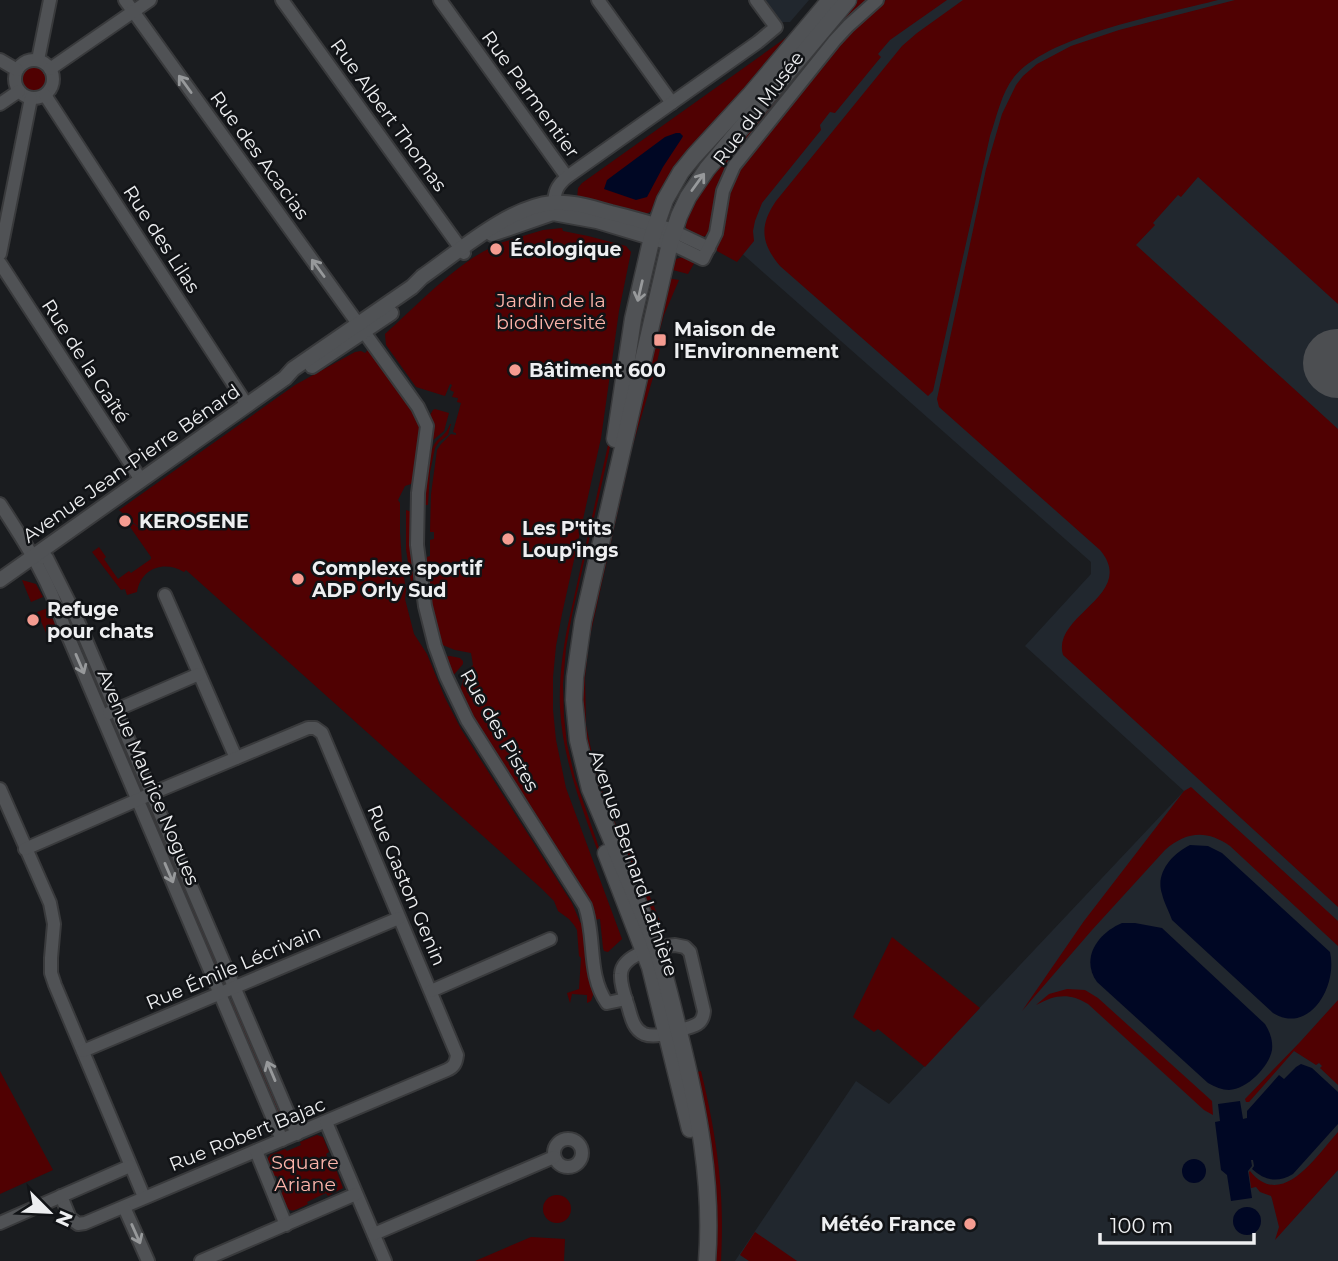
<svg xmlns="http://www.w3.org/2000/svg" width="1338" height="1261" font-family="Montserrat,sans-serif">
	<style>
		.built { fill: #21272e }
		.green { fill: #500102 }
		.water { fill: #000724 }
		.lines { fill: none; stroke-linecap: round; stroke-linejoin: round }
		.runway { stroke: #4c4e51; stroke-width: 68 }
		.minor-casing { stroke: #393a3c; stroke-width: 16 }
		.tertiary-casing { stroke: #393a3c; stroke-width: 18 }
		.secondary-casing { stroke: #393a3c; stroke-width: 19 }
		.minor { stroke: #505255; stroke-width: 12 }
		.tertiary { stroke: #505255; stroke-width: 14 }
		.secondary { stroke: #505255; stroke-width: 16 }
		.oneway { stroke: #97999b }
		.poi-dot { fill: #f59c91; stroke: #111316; stroke-width: 2.5 }
		.labels { text-anchor: middle; stroke-width: 5; stroke-linejoin: round; paint-order: stroke }
		.street-label { font-size: 19px; fill: #eeeff1; stroke: #111316 }
		.poi-label { font-size: 19px; font-weight: bold; fill: #eeeff1; stroke: #111316; text-anchor: start }
		.park-label { font-size: 19px; fill: #fcb4aa; stroke: #111316 }
	</style>
	<rect width="100%" height="100%" fill="#1a1c1f"/>
	<g class="built">
		<path d="M762,0H809L790,22H778Z"/>
		<path d="M894,0H1338V1261H735L856,1081L889,1104L1184,791L1025,646L1091,574V562L729,242Z"/>
	</g>
	<g class="green">
		<path d="M819,0H823L654,210L646,214H638L577,199L578,188L582,183L787,37Z"/>
		<path d="M854,0H868L828,40L734,156L725,169L718,188L711,230L707,235L700,238L687,231L683,218L695,195Z"/>
		<path d="M886,0H947L890,40L878,54L881,57L835,113L830,112L820,125L821,130L762,203L755,221L753,231L754,241L737,262L717,251L716,248L722,231L729,192L740,166L844,38Z"/>
		<path d="M963,0H1218C1165,14 1048,35 1014,77C1001,94 997,116 990,136L933,391L928,396L780,266C761,243 759,226 776,201L902,46L917,33Z"/>
		<path d="M1235,0H1338V304L1198,177L1181,197L1178,195L1153,223L1155,225L1136,245L1338,429V907L1063,655C1051,615 1138,595 1100,550L939,407L937,399L986,169L1002,114L1016,85L1023,76L1037,64L1071,46L1119,30Z"/>
		<circle cx="34" cy="79" r="12"/>
		<path d="M562,228L563,231L588,236L626,246L631,252L619,311L601,438L562,614L556,646L553,677V710L556,740L566,788L622,939L608,952L604,951L603,948L600,919L594,920L476,724L459,693L466,672L473,665L471,653L455,650L440,644C432,615 423,587 427,557L430,556V540L434,539V532H430L431,494L437,450L441,444L451,434L456,435V433L453,432L461,403L457,402L458,398L452,397L454,392L450,390L452,385L450,384L445,396L416,387L386,345L385,334C415,307 455,265 490,248L494,253L500,248L498,245L500,243L543,230Z"/>
		<path d="M687,256L696,260L688,274L669,269L676,259Z"/>
		<path d="M636,270L639,271L609,452L572,615L566,648L563,684L564,717L567,744L575,778L606,868L633,937H630C616,899 601,861 587,822C574,785 562,748 560,708C559,682 562,655 567,629L608,445L624,323Z"/>
		<path d="M667,278L679,280L664,315L655,348L660,349L655,371L632,448L589,641L585,678L586,725L596,773L609,811L639,870L662,926L655,929L592,784L578,677Z"/>
		<path d="M368,350L372,352L415,412L421,428L414,479L411,484L405,486L398,500L400,503V532L402,563L406,590L405,599L414,634L427,654L445,698L461,729L572,903L580,922L583,925V929H586L594,992L591,1001L587,1003V995L572,994L570,1003L567,993L579,989L581,958L579,956L577,930L574,925L569,919L558,911L554,901L542,889L186,570L184,572C164,560 141,568 137,592L127,595L125,589L121,590L92,552L99,547L106,557L104,559L118,579L129,571L131,573L151,559V557L128,524L131,522L143,531L119,510L295,385L355,352L361,351L365,353Z"/>
		<path d="M435,409L449,413L444,431L433,440L428,449L432,422L430,415L433,410Z"/>
		<path d="M450,424H451L448,435L439,442L435,448L430,472L428,505H425C426,488 426,462 433,447C438,436 445,438 450,424Z"/>
		<path d="M406,510L412,512L414,569L412,589L406,549Z"/>
		<path d="M22,580L36,584L43,597L31,602Z"/>
		<path d="M48,608L60,635L49,640L37,612Z"/>
		<path d="M67,611H70L107,700L106,702L100,701L64,613Z"/>
		<path d="M450,656L460,658L463,661V664L452,677L444,657Z"/>
		<path d="M115,723L142,782L140,785H137L111,727L112,724Z"/>
		<path d="M1191,787L1338,921V946L1230,846C1207,830 1187,831 1165,850L1092,930L1022,1011L1084,921L1184,791Z"/>
		<path d="M150,806H152L225,977L223,979H218L147,808Z"/>
		<path d="M892,937L980,1008L925,1067L878,1029L874,1032L853,1017Z"/>
		<path d="M1067,989L1085,990L1098,998L1212,1101L1213,1115L1204,1110L1088,1004C1069,992 1054,995 1036,1005L1049,994Z"/>
		<path d="M233,1000H235L288,1127L287,1130H284L229,1003Z"/>
		<path d="M1338,1000V1085L1320,1068L1322,1066L1319,1063L1316,1065L1294,1051L1249,1102H1246L1245,1099L1300,1042Z"/>
		<path d="M691,1046L697,1072L701,1071C717,1137 725,1194 721,1261H710L688,1047Z"/>
		<path d="M0,1071L53,1170L0,1194Z"/>
		<path d="M1338,1132V1170L1275,1240L1279,1227L1272,1199L1271,1196L1260,1192L1256,1187L1251,1188L1249,1172L1250,1171C1282,1211 1317,1155 1338,1132Z"/>
		<path d="M317,1135L323,1137L329,1152L326,1154L333,1170L336,1169L343,1188L328,1196L326,1193L307,1202L308,1204C288,1214 289,1214 281,1193L283,1192L277,1176H274L267,1159L270,1155L285,1149L287,1151L301,1145L300,1142Z"/>
		<circle cx="557" cy="1209" r="14"/>
		<path d="M755,1232L797,1261H749L740,1255Z"/>
		<path d="M531,1237L565,1239L564,1261H475Z"/>
	</g>
	<g class="water">
		<path d="M676,133H680L683,136L682,138L663,167L647,197L636,200L604,189L607,180L665,137Z"/>
		<path d="M1190,845L1208,846L1222,853L1330,952C1338,987 1309,1035 1273,1013L1172,920C1169,911 1164,903 1162,894C1155,873 1172,854 1190,845Z"/>
		<path d="M1122,923H1135L1162,928L1265,1024C1270,1032 1273,1040 1272,1050C1269,1067 1247,1089 1229,1090C1222,1090 1215,1087 1208,1083L1097,982C1080,958 1098,933 1122,923Z"/>
		<path d="M1301,1064L1312,1068L1338,1092V1124L1293,1174C1278,1183 1265,1181 1252,1169L1254,1166L1253,1160H1251L1252,1166L1248,1171L1252,1198L1231,1201L1227,1175L1221,1170L1215,1122L1220,1121L1218,1104L1240,1101L1243,1119L1247,1118V1111L1279,1075L1284,1079L1296,1067Z"/>
		<circle cx="1194" cy="1171" r="12"/>
		<circle cx="1247" cy="1221" r="14"/>
	</g>
	<g class="lines">
		<path class="runway" d="M1337,363L1338,364"/>
		<g class="minor-casing">
			<g id="minor">
				<path d="M125,0L418,407L427,426L418,493L417,545L425,606L435,646L446,676L467,720L585,906C596,938 587,975 607,1003L626,999"/>
				<path d="M282,0L464,253"/>
				<path d="M440,0L567,177"/>
				<path d="M598,0L672,103"/>
				<circle cx="34" cy="79" r="19"/>
				<path d="M0,60L17,70"/>
				<path d="M38,60L50,0"/>
				<path d="M50,69L150,0"/>
				<path d="M45,95L247,405"/>
				<path d="M0,104L19,91"/>
				<path d="M553,210C555,194 554,188 567,177L758,42L776,27L756,0"/>
				<path d="M673,231L709,248"/>
				<path d="M670,243L703,259L716,233L723,191L734,166L835,40L848,26L877,0"/>
				<path d="M0,254L31,98"/>
				<path d="M0,263L141,480"/>
				<path d="M0,504C28,547 49,580 65,629L282,1140"/>
				<path d="M34,556L47,558L74,612L297,1134"/>
				<path d="M165,595L236,758"/>
				<path d="M109,713L199,674"/>
				<path d="M0,789L50,903L54,924L51,958V973L55,985L144,1197"/>
				<path d="M25,849L160,790L308,728H315L322,733L457,1055C456,1063 454,1067 447,1070L85,1223L78,1224L70,1218L61,1196"/>
				<path d="M675,945L685,947L690,952L704,1011C703,1022 698,1025 687,1028C675,1031 656,1039 644,1034C633,1029 631,1016 628,1006C625,997 620,984 621,974C622,954 659,946 675,945Z"/>
				<path d="M431,991L550,939"/>
				<path d="M83,1051L399,918"/>
				<path d="M326,1122L385,1261"/>
				<circle cx="568" cy="1153" r="14"/>
				<path d="M256,1151L286,1225"/>
				<path d="M124,1207L148,1261"/>
				<path d="M0,1223L130,1166"/>
				<path d="M374,1234L554,1157"/>
				<path d="M201,1261L356,1194"/>
			</g>
		</g>
		<g class="tertiary-casing">
			<g id="tertiary">
				<path d="M492,234L553,213L597,221L670,243"/>
				<path d="M312,366L391,313"/>
				<path d="M0,580L285,378L293,369L412,287L422,277C458,252 509,207 552,203C572,201 592,208 611,213C632,218 653,224 673,231"/>
			</g>
		</g>
		<g class="secondary-casing">
			<g id="secondary">
				<path d="M615,439L633,319L652,237L665,200L681,172L694,156L750,95L830,0"/>
				<path d="M606,853L650,967L690,1129"/>
				<path d="M707,1261C713,1183 698,1107 679,1032C671,1000 664,969 653,938L590,789L578,740L574,700L575,677L583,621L670,243L679,216L688,197L707,169L848,0"/>
			</g>
		</g>
		<use href="#minor" class="minor"/>
		<use href="#tertiary" class="tertiary"/>
		<use href="#secondary" class="secondary"/>
	</g>
	<defs><path id="oneway-shaft" d="M-6 0H5M1.5-3L5.5 0L1.5 3" fill="none" stroke-width="1.6" stroke-linecap="round" stroke-linejoin="round" transform="scale(1.75)"/></defs>
	<g class="oneway">
		<use href="#oneway-shaft" transform="translate(185 84) rotate(-126)"/>
		<use href="#oneway-shaft" transform="translate(698 182) rotate(-54)"/>
		<use href="#oneway-shaft" transform="translate(318 268) rotate(-126)"/>
		<use href="#oneway-shaft" transform="translate(640 291) rotate(103)"/>
		<use href="#oneway-shaft" transform="translate(80 664) rotate(67)"/>
		<use href="#oneway-shaft" transform="translate(169 873) rotate(67)"/>
		<use href="#oneway-shaft" transform="translate(271 1071) rotate(-113)"/>
		<use href="#oneway-shaft" transform="translate(136 1234) rotate(66)"/>
	</g>
	<g class="poi-dot">
		<circle cx="496" cy="249" r="7"/>
		<rect x="653" y="333" width="14" height="14" rx="3.5"/>
		<circle cx="515" cy="370" r="7"/>
		<circle cx="125" cy="521" r="7"/>
		<circle cx="508" cy="539" r="7"/>
		<circle cx="298" cy="579" r="7"/>
		<circle cx="33" cy="620" r="7"/>
		<circle cx="970" cy="1224" r="7"/>
	</g>
	<g class="labels">
		<g class="street-label">
			<text transform="translate(531 94) rotate(54)" y="7">Rue Parmentier</text>
			<text transform="translate(758 108) rotate(-53)" y="7">Rue du Musée</text>
			<text transform="translate(389 115) rotate(54)" y="7">Rue Albert Thomas</text>
			<text transform="translate(260 155) rotate(54)" y="7">Rue des Acacias</text>
			<text transform="translate(162 239) rotate(57)" y="7">Rue des Lilas</text>
			<text transform="translate(86 361) rotate(57)" y="7">Rue de la Gaîté</text>
			<text transform="translate(131 463) rotate(-35)" y="7">Avenue Jean-Pierre Bénard</text>
			<text transform="translate(500 730) rotate(60)" y="7">Rue des Pistes</text>
			<text transform="translate(149 777) rotate(67)" y="7">Avenue Maurice Nogues</text>
			<text transform="translate(634 863) rotate(71)" y="7">Avenue Bernard Lathière</text>
			<text transform="translate(407 885) rotate(67)" y="7">Rue Gaston Genin</text>
			<text transform="translate(233 967) rotate(-23)" y="7">Rue Émile Lécrivain</text>
			<text transform="translate(247 1134) rotate(-22)" y="7">Rue Robert Bajac</text>
		</g>
		<g class="poi-label">
			<text x="510" y="256">Écologique</text>
			<text x="674" y="336">Maison de<tspan x="674" dy="22">l'Environnement</tspan></text>
			<text x="529" y="377">Bâtiment 600</text>
			<text x="139" y="528">KEROSENE</text>
			<text x="522" y="535">Les P'tits<tspan x="522" dy="22">Loup'ings</tspan></text>
			<text x="312" y="575">Complexe sportif<tspan x="312" dy="22">ADP Orly Sud</tspan></text>
			<text x="47" y="616">Refuge<tspan x="47" dy="22">pour chats</tspan></text>
			<text x="956" y="1231" text-anchor="end">Météo France</text>
		</g>
		<g class="park-label">
			<text x="551" y="307">Jardin de la<tspan x="551" dy="22">biodiversité</tspan></text>
			<text x="305" y="1169">Square<tspan x="305" dy="22">Ariane</tspan></text>
		</g>
	</g>
	<g transform="translate(49 1212) rotate(114)" stroke="#111316" stroke-width="5" paint-order="stroke">
	<path d="M0-5L12 26L0 18L-12 26Z" fill="#eeeff1"/>
	<text y="-10" font-size="19" font-weight="bold" text-anchor="middle" fill="#eeeff1">N</text>
	</g>
	<path d="M1100 1233v10h154v-10" fill="none" stroke="#eeeff1" stroke-width="3.5"/>
	<text x="1110" y="1233" font-size="21" fill="#eeeff1" stroke="#111316" stroke-width="5" paint-order="stroke">100 m</text>
</svg>
